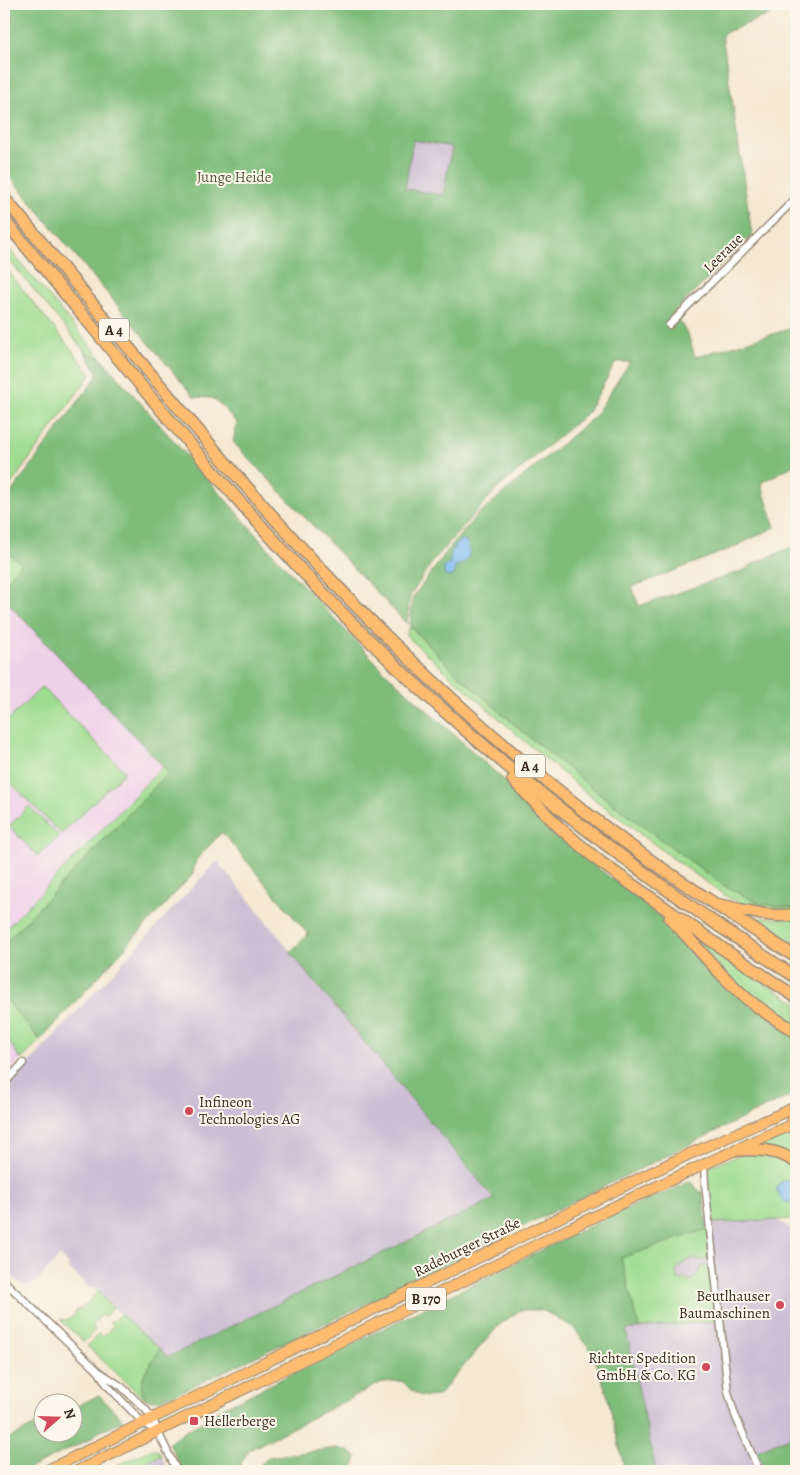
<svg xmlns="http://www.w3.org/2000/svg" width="800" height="1475" font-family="Alegreya,serif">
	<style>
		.built { fill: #eed0e8 }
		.industrial { fill: #ccbed4 }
		.green { fill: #9edc90; stroke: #6c8357 }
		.forest { fill: #7ebc7a; stroke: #5c734c; fill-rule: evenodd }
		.water { fill: #7fbdf2; stroke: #5d7488 }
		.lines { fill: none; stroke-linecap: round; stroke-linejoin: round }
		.street-casing { stroke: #988978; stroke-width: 9 }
		.primary-casing { stroke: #988978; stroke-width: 12 }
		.highway-casing { stroke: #988978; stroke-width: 14 }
		.street { stroke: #fff; stroke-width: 6 }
		.primary { stroke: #fdbc6f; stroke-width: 10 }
		.highway { stroke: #fdbc6f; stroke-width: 11 }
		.poi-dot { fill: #d1495b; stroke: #fbf7ec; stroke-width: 2 }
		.labels { text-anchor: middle; stroke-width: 4; stroke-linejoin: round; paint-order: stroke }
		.shield { fill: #fbf7ec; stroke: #75685c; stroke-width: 1 }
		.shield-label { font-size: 14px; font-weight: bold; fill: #3b2a1e }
		.park-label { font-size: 15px; fill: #54563a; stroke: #fbf7ec }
		.street-label { font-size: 15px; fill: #3b2a1e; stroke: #fbf7ec }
		.poi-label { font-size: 15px; fill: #3b2a1e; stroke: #fbf7ec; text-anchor: start }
	</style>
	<rect width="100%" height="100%" fill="#fbf7ec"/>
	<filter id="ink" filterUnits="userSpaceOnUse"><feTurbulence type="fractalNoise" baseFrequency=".02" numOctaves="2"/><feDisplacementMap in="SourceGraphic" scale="10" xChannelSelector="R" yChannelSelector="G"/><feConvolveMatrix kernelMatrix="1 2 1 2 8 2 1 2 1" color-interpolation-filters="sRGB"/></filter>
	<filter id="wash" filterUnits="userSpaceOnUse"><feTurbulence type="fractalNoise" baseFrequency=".0096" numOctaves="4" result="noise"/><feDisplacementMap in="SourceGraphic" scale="20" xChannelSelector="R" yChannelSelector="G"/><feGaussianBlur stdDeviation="1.12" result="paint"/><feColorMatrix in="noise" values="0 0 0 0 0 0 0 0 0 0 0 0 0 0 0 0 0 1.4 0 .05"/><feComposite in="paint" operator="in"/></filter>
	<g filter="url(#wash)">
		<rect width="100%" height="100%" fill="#f5e8d1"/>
		<g class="built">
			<path d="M4,599L163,766L4,931Z"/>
			<path d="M4,1033L21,1060L4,1077Z"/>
		</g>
		<g class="industrial">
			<path d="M413,140L452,146L444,195L405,189Z"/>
			<path d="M217,861L494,1200L168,1357L141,1331L139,1332L120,1314L93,1287L91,1289L67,1267L69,1264L60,1256L34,1284L30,1286L22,1285L4,1268V1090Z"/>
			<path d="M691,1181L699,1191L703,1193L707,1223L776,1220L796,1231V1434L757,1451L765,1471H656L626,1329L639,1328L620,1258Z"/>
			<path d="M159,1456L162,1457L169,1471H128Z"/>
		</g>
		<g class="green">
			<path d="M4,243L100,357L91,355L83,349L4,254Z"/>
			<path d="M4,266L91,374L4,494Z"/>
			<path d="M4,550L22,563L4,585Z"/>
			<path d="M410,626L453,670L524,733L610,802L723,885L761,904L792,908L796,907V911L783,912L745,905L727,897L667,854L590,796L528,744L455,680L406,635Z"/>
			<path d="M42,687L125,772L61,834L4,776V724Z"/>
			<path d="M163,766L168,773L4,944V931Z"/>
			<path d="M29,806L59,836L38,856L9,826Z"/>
			<path d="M750,917L796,919V948Z"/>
			<path d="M691,934L754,977L796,1002V1029L735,985Z"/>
			<path d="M4,997L40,1040L21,1060L4,1033Z"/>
			<path d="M793,1129L796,1136V1158L751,1147Z"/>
			<path d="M753,1151L796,1165V1185L788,1181L778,1184L781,1196L787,1202H796V1219L713,1223L707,1175L708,1170L711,1166L743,1154Z"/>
			<path d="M707,1229L710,1257L701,1261C690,1255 684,1263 676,1270L678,1280L688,1278L690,1281L695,1278L702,1266H711L717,1321L639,1328L620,1258Z"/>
			<path d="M98,1291L104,1297L103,1298L113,1308L104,1317L101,1315L92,1326L95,1330L84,1342L62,1322L61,1319L67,1320L73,1317L76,1311L86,1305Z"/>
			<path d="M120,1314L160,1349L144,1374L141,1390L147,1400L137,1392L87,1346L99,1333L103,1337L113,1326L110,1322L112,1320L113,1321Z"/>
			<path d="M153,1449L159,1451L162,1457L159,1456L128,1471H105Z"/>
		</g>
		<g class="forest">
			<path d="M6,4H795L722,34L752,235L674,312L689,337L695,357L796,327V464L761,483L775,527L730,549L632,587L639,606L745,570L751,565L796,545V907L792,908L761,904L723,885L610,802L524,733L453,670L410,626L413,597L454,542L476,516L594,417L630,362H616L588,412L497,489L472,516L433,561L410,596L407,624L233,442L237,423L221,405L211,398L194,397L4,170V23L13,20ZM413,140L452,147L443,195L405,189Z"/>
			<path d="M83,349L91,355L100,357L276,557L384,671L505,781L556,832L595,866L651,908L679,935L796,1037V1091L788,1097L739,1120L327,1323L185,1390L159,1400H147L141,1390L144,1374L160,1349L168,1357L494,1199L290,952L308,934L222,832L196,860L193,874L40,1040L4,997V944L168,773L163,766L4,599V585L21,563L4,550V502L97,376L96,370Z"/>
			<path d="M691,1181L699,1191L703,1193L707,1229L621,1258L639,1328L626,1330L656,1471H625L607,1394L593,1353L573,1327L542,1310H520L499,1325L438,1396C419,1399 415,1394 402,1381L382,1382L249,1450L241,1463L243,1471H183L169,1443L179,1435L204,1421L207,1416L608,1217Z"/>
			<path d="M99,1395L123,1420L97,1433L90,1439L24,1471H4V1441L42,1422V1432H72L73,1408Z"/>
			<path d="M796,1434V1471H765L757,1451Z"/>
			<path d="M337,1448L348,1451L357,1457L352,1471H256V1469L269,1457Z"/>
		</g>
		<g class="water">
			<path d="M462,539L467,542C472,554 468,564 455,566L454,575L450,577L444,575V569L446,564L450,563C449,554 454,544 462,539Z"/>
			<path d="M784,1181H791L796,1185V1202H784L779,1196L780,1195L779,1192H777C776,1186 778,1183 784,1181Z"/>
		</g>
	</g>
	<g filter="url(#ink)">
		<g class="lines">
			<g class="street-casing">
				<g id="street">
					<path d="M669,325L796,198"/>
					<path d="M4,1084L23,1063"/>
					<path d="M704,1165L705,1184L728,1392L735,1415L759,1471"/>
					<path d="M4,1281L98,1371L121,1386L145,1409L153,1418L158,1432L177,1471"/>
					<path d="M100,1374L107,1385L143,1423L158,1432"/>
				</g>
			</g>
			<g class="primary-casing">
				<g id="primary">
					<path d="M46,1471L337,1327L685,1156L796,1107"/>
					<path d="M77,1471L634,1197L759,1139L796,1123"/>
				</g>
			</g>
			<g class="highway-casing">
				<g id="highway">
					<path d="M4,198C132,349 253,506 394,644C476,724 564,800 657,865C703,897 750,927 796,957"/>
					<path d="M4,220C121,360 234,505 363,634C494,765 641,877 796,977"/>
					<path d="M513,780L560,828L600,862L729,953L796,997"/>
					<path d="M720,905C745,910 771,919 796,914"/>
					<path d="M670,918C695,944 717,973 745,997C760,1010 779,1021 796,1032"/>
					<path d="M795,1107L793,1120L796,1128"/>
					<path d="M736,1150C758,1149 777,1149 796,1162"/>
				</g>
			</g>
			<use href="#street" class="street"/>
			<use href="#primary" class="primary"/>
			<use href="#highway" class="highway"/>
		</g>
	</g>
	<g class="poi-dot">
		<circle cx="189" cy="1111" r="5"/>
		<circle cx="780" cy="1305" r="5"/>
		<circle cx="706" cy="1367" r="5"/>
		<rect x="189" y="1416" width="10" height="10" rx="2.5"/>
	</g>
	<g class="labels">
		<g class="shield">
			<rect x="99" y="318.5" width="30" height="23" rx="4"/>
			<rect x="515" y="754.5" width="30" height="23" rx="4"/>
			<rect x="406" y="1287.5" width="40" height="23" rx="4"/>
		</g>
		<g class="shield-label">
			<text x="114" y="335">A 4</text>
			<text x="530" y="771">A 4</text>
			<text x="426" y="1304">B 170</text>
		</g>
		<g class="park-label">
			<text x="234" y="182">Junge Heide</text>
		</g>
		<g class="street-label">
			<text transform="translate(723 253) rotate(-45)" y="5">Leeraue</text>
			<text transform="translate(467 1247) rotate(-26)" y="5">Radeburger Straße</text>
		</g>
		<g class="poi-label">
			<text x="199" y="1107">Infineon<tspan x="199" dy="17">Technologies AG</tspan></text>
			<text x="770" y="1301" text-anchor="end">Beutlhauser<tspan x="770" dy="17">Baumaschinen</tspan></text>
			<text x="696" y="1363" text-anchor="end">Richter Spedition<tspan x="696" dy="17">GmbH &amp; Co. KG</tspan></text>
			<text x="204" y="1426">Hellerberge</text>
		</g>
	</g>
	<rect width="800" height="1475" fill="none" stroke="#fbf7ec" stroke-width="20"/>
	<g transform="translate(58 1418) rotate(70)"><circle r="24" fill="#fbf7ec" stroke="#aea59a"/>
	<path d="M0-4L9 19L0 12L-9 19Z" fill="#d1495b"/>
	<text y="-8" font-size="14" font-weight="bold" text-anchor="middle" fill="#3b2a1e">N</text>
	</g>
</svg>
